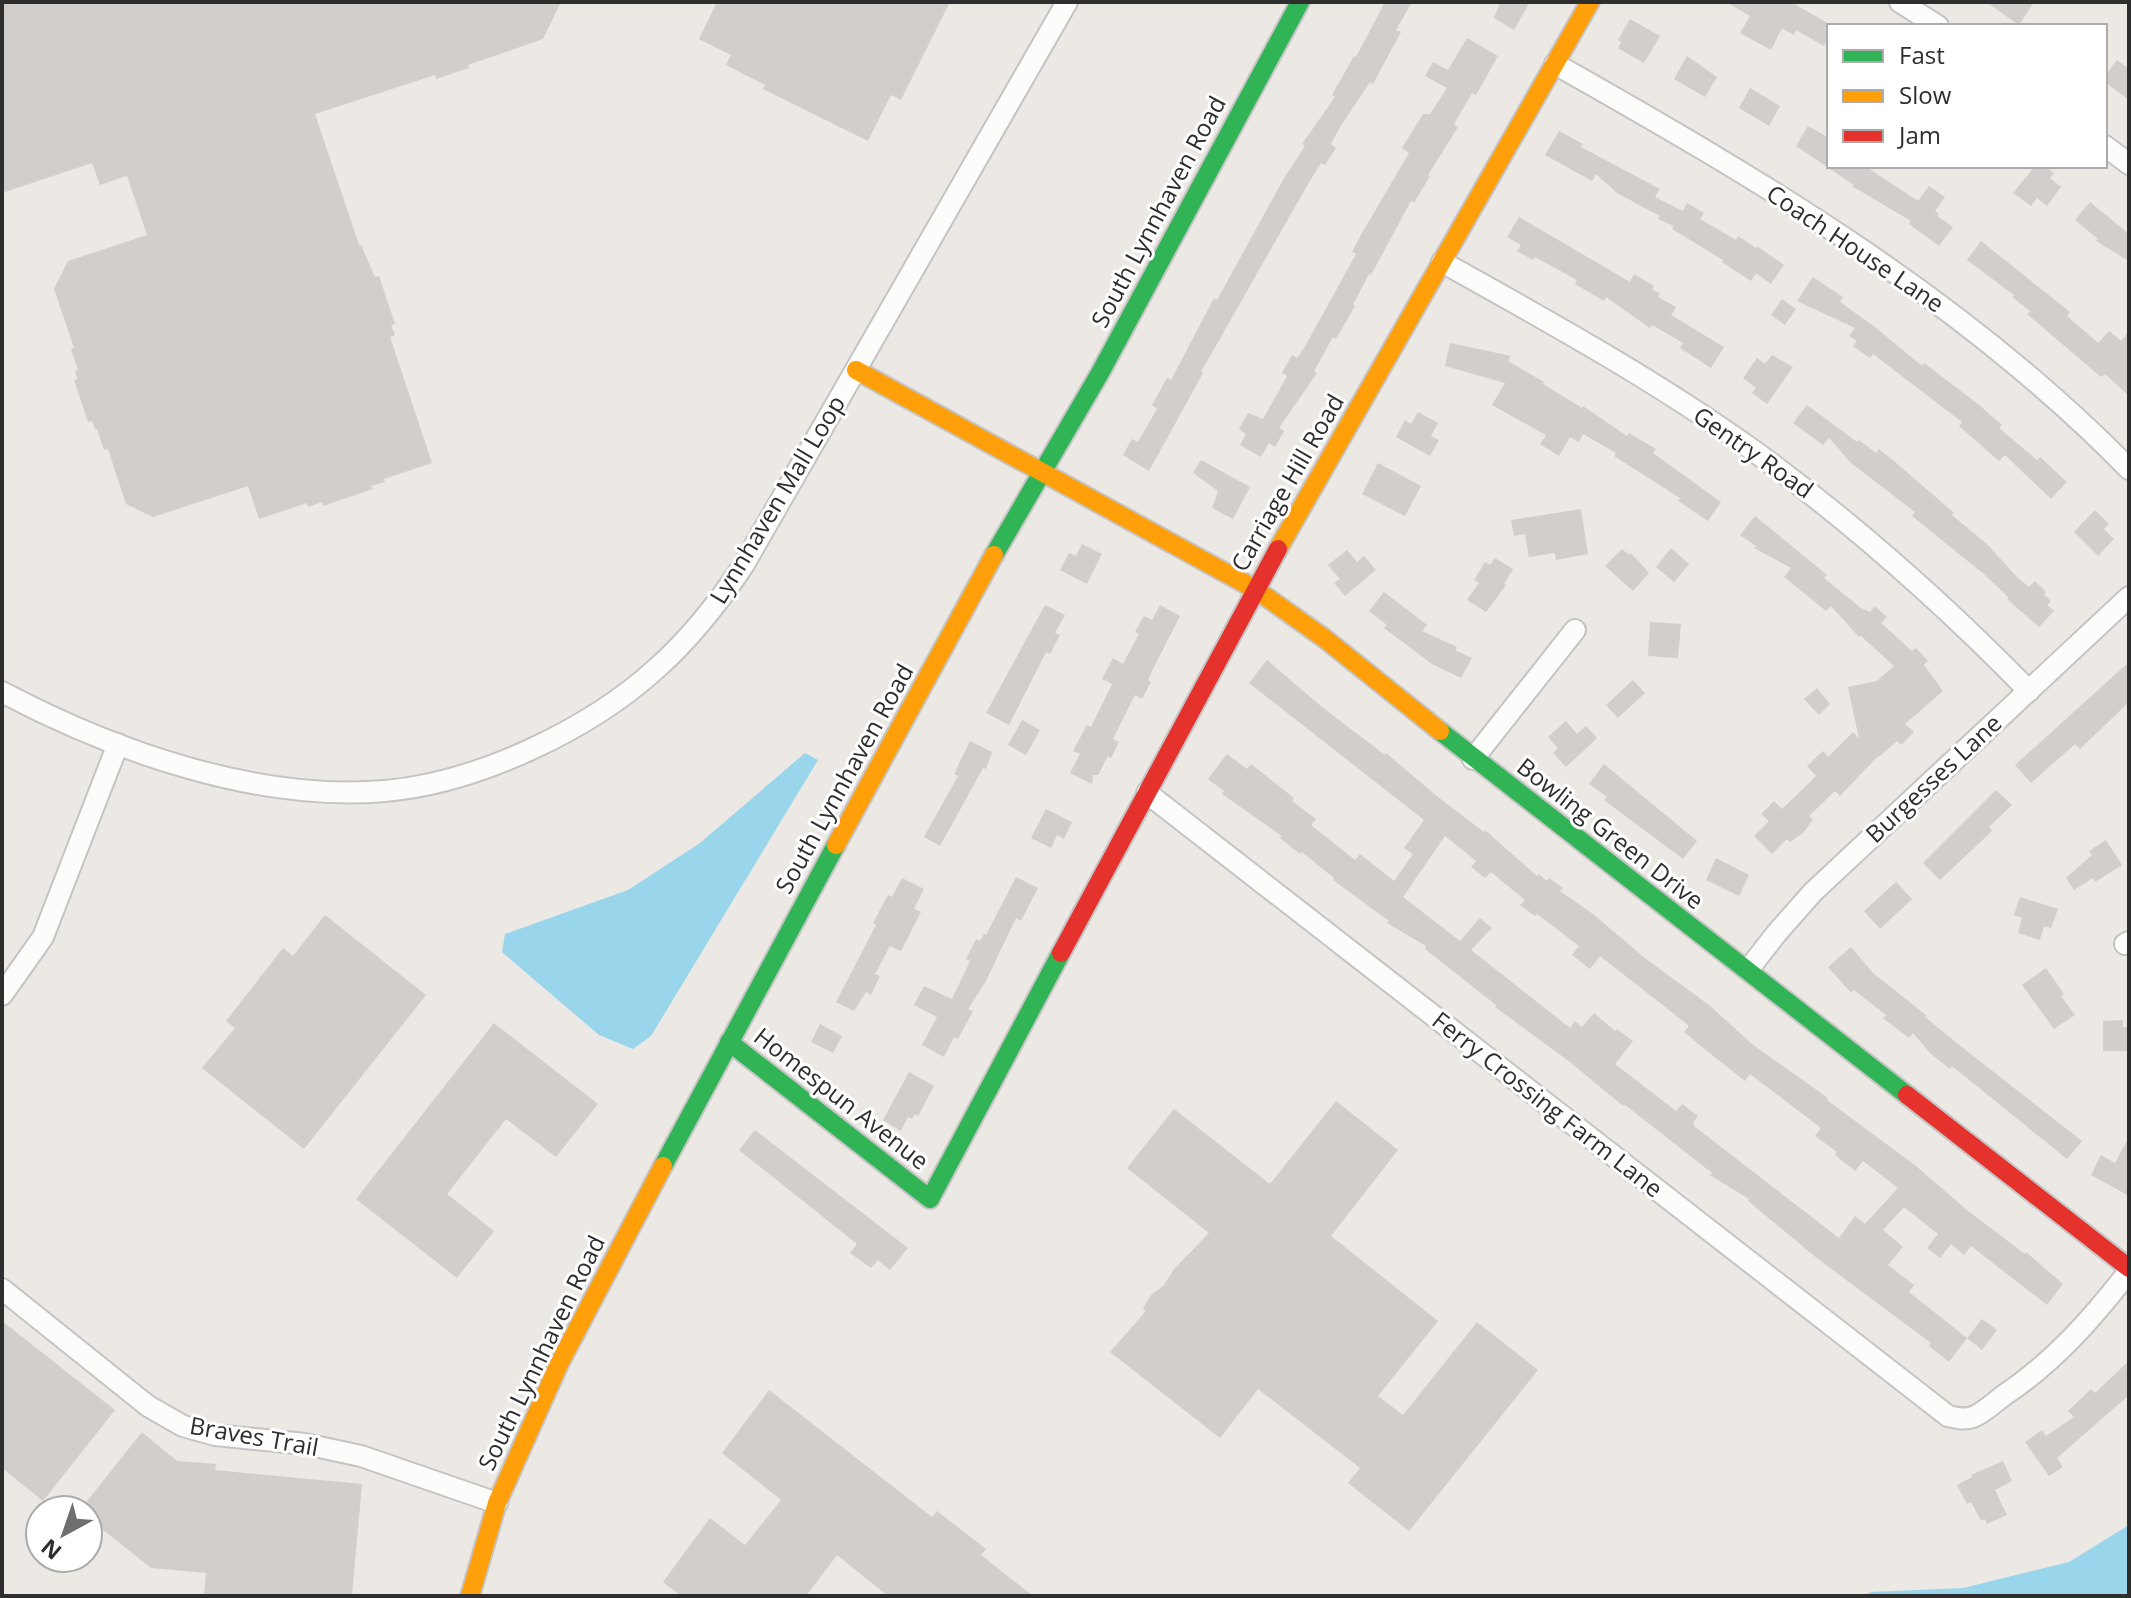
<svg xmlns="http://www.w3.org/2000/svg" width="2131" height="1598" font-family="'Open Sans',sans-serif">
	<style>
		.water { fill: #99d6ec }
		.building { fill: #d1cecb; fill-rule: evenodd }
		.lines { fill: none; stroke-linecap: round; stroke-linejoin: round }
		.street-casing { stroke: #c5c4c5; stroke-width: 24 }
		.fast-casing { stroke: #c5c4c5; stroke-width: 22 }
		.slow-casing { stroke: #c5c4c5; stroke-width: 22 }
		.jam-casing { stroke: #c5c4c5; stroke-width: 22 }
		.street { stroke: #fcfcfb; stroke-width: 20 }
		.fast { stroke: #30b455; stroke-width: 18 }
		.slow { stroke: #ff9f0a; stroke-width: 18 }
		.jam { stroke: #e5322d; stroke-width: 18 }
		.labels { text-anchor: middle; stroke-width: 6; stroke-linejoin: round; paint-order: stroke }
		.street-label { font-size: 24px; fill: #2e2e2e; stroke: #fff }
	</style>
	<rect width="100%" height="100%" fill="#ece8e4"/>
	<g class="water">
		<path d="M805,753L818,760L651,1036L633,1049L599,1035L502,952L505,934L628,890L700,843Z"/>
		<path d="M2129,1525V1596H1862L1871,1592L1963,1588L2069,1562Z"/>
	</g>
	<g class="building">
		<path d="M2,2H561L543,39L468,65L469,68L436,79L435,75L315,114L359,245H361L375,277L379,276L395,324L391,325L395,335L390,337L432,463L384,479L385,482L371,486L373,489L323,506L322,502L308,507L307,503L259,519L248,486L153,517L126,504L108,449L104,450L97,429H95L92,421L88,422L74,380L77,379L75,371L78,370L71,349L74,348L54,289L68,261L147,235L127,176L100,185L92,163L2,193Z"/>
		<path d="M717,2H950L901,100L891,95L868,141L763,89L765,85L726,65L731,55L699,39Z"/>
		<path d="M1385,2H1412L1396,30L1401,32L1373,84L1370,82L1340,127L1331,144L1336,148L1325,165L1321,163L1308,184L1201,372L1203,373L1149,471L1123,455L1132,439L1138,442L1157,409L1152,405L1167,378L1171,380L1214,298L1217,300L1283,180L1305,146L1302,144L1335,97L1332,95L1354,56L1356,57Z"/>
		<path d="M1500,2H1530L1514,30L1494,18Z"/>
		<path d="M1726,2H1791L1829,24V38L1824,46L1796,30L1794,35L1782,28L1771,50L1740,33L1750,16Z"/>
		<path d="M1986,2H2034L2019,25Z"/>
		<path d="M1630,19L1660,36L1644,63L1618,48L1621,42L1618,40Z"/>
		<path d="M1467,38L1498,56L1476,95L1472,93L1454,124L1458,127L1428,175L1430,176L1414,203L1411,201L1371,275L1369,274L1353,305L1355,306L1336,339L1333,337L1314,371L1317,373L1279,428L1284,431L1275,447L1269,443L1261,457L1240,445L1246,434L1239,429L1248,413L1263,419L1287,376L1282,373L1292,355L1297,358L1303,350L1356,254L1352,252L1362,233L1409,153L1402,148L1423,114H1430L1447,88L1425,76L1433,62L1448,70Z"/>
		<path d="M1687,56L1717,77L1705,97L1674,79Z"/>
		<path d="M2117,60L2129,69V100L2105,82V76Z"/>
		<path d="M1750,88L1780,106L1769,126L1739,108Z"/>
		<path d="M1808,126L1829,138V166H1865L1918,201L1929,186L1945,197L1935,211L1939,214L1937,216L1953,227L1939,246L1909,224L1911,221L1852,186L1854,185L1796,146Z"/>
		<path d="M1559,131L1583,144L1581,147L1660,189L1655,197L1683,211L1687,203L1704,213L1700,219L1736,240L1738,236L1756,248L1757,246L1784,265L1771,284L1756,273L1751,281L1722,262L1723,260L1672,229L1674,226L1658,219L1660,216L1617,193L1596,174L1592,181L1545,155Z"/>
		<path d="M2035,166H2045L2054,173L2050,178L2061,187L2047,206L2037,198L2031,206L2013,193Z"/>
		<path d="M2090,202L2129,234V261L2096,241L2098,239L2075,220Z"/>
		<path d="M1519,217L1630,282L1634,274L1654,286L1652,289L1660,294L1658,297L1676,307L1671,315L1724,347L1711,368L1680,348L1683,343L1652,325L1650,328L1606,297L1604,301L1575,284L1577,280L1535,257L1533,260L1517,251L1521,245L1507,237Z"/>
		<path d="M1981,241L2070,312L2067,316L2098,343L2109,331L2121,341L2129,331V396L2105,374L2101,377L2027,314L2030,311L2012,297L2014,295L1967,260Z"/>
		<path d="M1813,277L1843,297L1840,302L1875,327L1922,366L1924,363L1978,404L2002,425L1999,428L2037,460L2040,457L2067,482L2051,499L2005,455L1999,461L1959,426L1962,422L1873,354L1870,358L1853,346L1857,341L1849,336L1855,328L1797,301Z"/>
		<path d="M1782,299L1796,309L1785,325L1771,315Z"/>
		<path d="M1450,343L1511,356L1508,361L1544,382L1543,384L1582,408L1583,406L1627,436L1629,433L1656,449L1653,453L1721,502L1708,521L1678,501L1680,498L1614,456L1616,453L1583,434L1579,442L1570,437L1559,456L1540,444L1546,435L1492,405L1505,383L1445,366Z"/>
		<path d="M1772,355L1793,367L1767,404L1752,393L1756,388L1743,378L1757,358L1765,364Z"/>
		<path d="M1807,405L1857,442L1859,440L1876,453L1879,449L1894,461L1954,513L1952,515L1987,544L2017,577L2029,587L2035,581L2046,592L2044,594L2051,601L2047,605L2054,611L2039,627L2007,599L2009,598L1985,575L1912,516L1915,512L1851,463L1829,438L1823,445L1793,423Z"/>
		<path d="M1418,412L1438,423L1431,436L1439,440L1430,456L1396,437L1405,420L1411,424Z"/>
		<path d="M1201,460L1250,487L1233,519L1212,508L1218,491L1193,473Z"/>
		<path d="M1378,463L1421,486L1405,516L1362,494Z"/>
		<path d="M1581,509L1588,554L1556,560L1555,553L1529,557L1525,534L1514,536L1511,520Z"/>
		<path d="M2095,510L2109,524L2104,529L2114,539L2098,556L2074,532Z"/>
		<path d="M1755,516L1827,575L1824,578L1861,608L1870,612L1875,606L1887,617L1881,623L1912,651L1916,648L1928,661L1924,665L1943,691L1905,724L1914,732L1901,745L1897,741L1879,757L1878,756L1840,796L1835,791L1809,816L1813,820L1803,833L1790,842L1787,839L1772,854L1754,836L1769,821L1761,814L1774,801L1782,809L1808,784L1816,776L1807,766L1823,751L1828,757L1853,732L1859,739L1848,687L1877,681L1894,666L1861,636L1859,637L1831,606L1826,611L1784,577L1791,568L1754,548L1756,546L1740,535Z"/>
		<path d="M1082,544L1102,554L1087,584L1060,570L1069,553L1076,556Z"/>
		<path d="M1671,548L1689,564L1674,582L1656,567Z"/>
		<path d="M1622,549L1629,555L1631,553L1649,573L1633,591L1605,566Z"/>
		<path d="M1347,550L1357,562L1364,556L1376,570L1345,596L1334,583L1340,579L1328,565Z"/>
		<path d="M1495,558L1513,569L1504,584L1506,585L1486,612L1467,600L1479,583L1474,580L1485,562L1490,565Z"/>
		<path d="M1384,592L1427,625L1422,631L1457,647L1455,650L1472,658L1461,678L1432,664L1384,628L1387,625L1369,611Z"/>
		<path d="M1045,605L1065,615L1055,633L1060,635L1050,654L1046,652L1009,725L986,713Z"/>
		<path d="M1160,605L1180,616L1153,669L1148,680L1151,682L1142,699L1135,695L1113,739L1119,742L1111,758L1108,756L1098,775H1093L1092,784L1070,773L1080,754L1073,751L1087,725L1091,727L1112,684L1102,679L1113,658L1123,664L1139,634L1135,632L1144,616L1152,620Z"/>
		<path d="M1650,622L1681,624L1678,658L1648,656Z"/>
		<path d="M1267,660L1322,707L1385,755L1386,753L1438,797L1484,832L1485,830L1537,876L1538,874L1547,881L1549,878L1563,888L1560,891L1593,914L1646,959L1709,1005L1752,1044L1828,1098L1827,1100L1916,1166L1968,1211L2025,1254L2026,1252L2063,1284L2047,1305L1971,1246L1964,1255L1951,1244L1940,1258L1927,1248L1938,1234L1904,1207L1883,1230L1903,1247L1888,1265L1914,1285L1909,1292L1967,1338L1949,1362L1929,1346L1931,1343L1818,1259L1748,1201L1749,1199L1710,1175L1712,1173L1624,1104L1623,1106L1570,1062L1495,1007L1496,1005L1425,949L1426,946L1387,923L1389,921L1333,880L1334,878L1302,852L1300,854L1280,838L1282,836L1222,794L1224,791L1208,779L1227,754L1247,769L1251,764L1294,798L1292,801L1316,819L1311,825L1355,860L1360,854L1394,881L1413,854L1404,848L1424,820L1249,683ZM1445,836L1476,861L1471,867L1485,878L1491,872L1525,900L1520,905L1535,916L1537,914L1579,946L1572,955L1590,969L1600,956L1683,1021L1689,1026L1684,1032L1702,1047L1745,1081L1750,1074L1821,1128L1815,1136L1837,1152L1835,1155L1855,1171L1863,1161L1898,1188L1865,1224L1855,1216L1839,1238L1694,1126L1693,1123L1698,1116L1682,1104L1676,1111L1615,1064L1633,1041L1617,1029L1615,1031L1594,1013L1582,1027L1575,1021L1570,1028L1471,950L1492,928L1480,918L1460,941L1403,897Z"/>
		<path d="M2129,662V702L2080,749L2075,744L2031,783L2015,765Z"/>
		<path d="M1633,680L1645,693L1618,718L1606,705Z"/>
		<path d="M1817,688L1830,704L1819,715L1804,699Z"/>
		<path d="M1022,720L1040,730L1026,755L1008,745Z"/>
		<path d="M1566,721L1577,734L1586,726L1597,738L1566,767L1553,753L1558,748L1548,737Z"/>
		<path d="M970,741L992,752L986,769L983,768L940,846L924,837L958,776L954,774Z"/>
		<path d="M1604,764L1697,841L1683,859L1604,800L1607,797L1589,784Z"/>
		<path d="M1996,790L2012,805L1989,827L1992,831L1940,880L1923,863Z"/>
		<path d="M1046,809L1072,822L1064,839L1057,835L1051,848L1031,838Z"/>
		<path d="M2106,840L2122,865L2095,882L2093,878L2074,890L2066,878L2092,855L2089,851Z"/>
		<path d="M1716,858L1749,875L1739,896L1706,880Z"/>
		<path d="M1016,877L1038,888L1021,921L1016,918L986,981L968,1009L973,1011L958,1039L954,1037L944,1057L922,1045L937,1017L914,1005L924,986L952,999L970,961L966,959L976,939L980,941L984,934L986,935Z"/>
		<path d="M902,878L924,889L914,909L921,912L901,951L890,946L875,974L880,976L871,995L866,992L854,1011L836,1002L876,925L873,923L888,895L892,897Z"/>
		<path d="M1896,882L1912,899L1880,929L1864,911Z"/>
		<path d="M2020,897L2058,909L2051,928L2044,926L2040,940L2018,933L2022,918L2014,915Z"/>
		<path d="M325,915L426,995L304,1149L202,1068L235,1028L226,1021L283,948L293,956Z"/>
		<path d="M1851,947L1873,973L1926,1015L1925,1017L1963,1048L2082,1141L2067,1159L1952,1066L1950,1069L1930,1053L1913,1033L1909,1038L1883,1018L1886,1015L1854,990L1851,993L1828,967Z"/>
		<path d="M2046,968L2064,994L2061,996L2075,1015L2054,1029L2022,985Z"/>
		<path d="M2123,1020V1027H2129V1051H2103V1021Z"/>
		<path d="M494,1023L598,1104L556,1157L506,1119L447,1194L494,1231L457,1278L356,1199Z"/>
		<path d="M820,1024L842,1036L833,1053L811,1042Z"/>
		<path d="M909,1072L934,1086L918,1116L914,1114L912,1119L908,1117L901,1131L883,1120Z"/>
		<path d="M1336,1101L1398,1150L1331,1236L1438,1321L1378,1396L1403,1415L1477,1322L1538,1370L1409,1531L1348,1483L1360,1468L1258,1389L1220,1438L1110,1352L1146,1311L1143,1309L1150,1296L1164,1285L1174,1269L1209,1233L1127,1168L1174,1109L1270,1184Z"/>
		<path d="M755,1130L908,1248L890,1270L878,1260L871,1268L850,1253L857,1244L739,1150Z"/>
		<path d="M2129,1137V1196L2091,1175L2101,1155L2115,1163Z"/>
		<path d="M1982,1319L1997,1330L1982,1350L1967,1338Z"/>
		<path d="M2,1321L115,1410L43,1501L2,1468Z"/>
		<path d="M2129,1361V1395L2057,1458L2063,1467L2049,1476L2025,1442L2042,1430L2046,1436L2074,1417L2068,1411L2091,1389L2095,1393Z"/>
		<path d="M769,1390L932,1517L937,1511L986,1549L981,1555L1033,1596H888L837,1555L806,1596H681L663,1582L710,1518L745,1545L781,1500L722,1453Z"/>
		<path d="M142,1432L177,1461L216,1464L215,1470L362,1484L352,1596H204L206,1573L151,1568L88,1518V1510H80Z"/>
		<path d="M2003,1461L2012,1481L1995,1490L2007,1515L1987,1524L1985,1519L1981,1521L1971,1502L1967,1504L1957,1485L1972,1477L1971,1475Z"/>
	</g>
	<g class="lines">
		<g class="street-casing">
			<g id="street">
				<path d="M1900,2L1938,26"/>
				<path d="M1555,64C1759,179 1964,300 2129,469"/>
				<path d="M2105,146L2129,164"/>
				<path d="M1442,262C1548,321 1655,380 1754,451C1853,523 1943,603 2029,691"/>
				<path d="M2,692C114,751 257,802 385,791C477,783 589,730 657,668C691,638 718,603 743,566L1067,2"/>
				<path d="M1473,759L1575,630"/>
				<path d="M1147,793L1948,1416C1957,1418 1964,1420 1973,1417C1983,1413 1994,1403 2003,1396C2054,1362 2092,1319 2129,1271"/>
				<path d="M2125,944L2129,942"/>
				<path d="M1748,970L1776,934L1813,892L2129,597"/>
				<path d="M2,995L43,937L118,744"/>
				<path d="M2,1289L148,1406L183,1426L215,1435L305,1444L361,1456L497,1503"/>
			</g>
		</g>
		<g class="fast-casing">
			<g id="fast">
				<path d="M994,555L1100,373L1300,2"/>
				<path d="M1440,731L1907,1095"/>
				<path d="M729,1042L930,1199L1061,953"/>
				<path d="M663,1166L836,845"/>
			</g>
		</g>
		<g class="slow-casing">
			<g id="slow">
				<path d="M856,370L1255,589L1324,638L1440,731"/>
				<path d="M1278,549L1590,2"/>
				<path d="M836,845L994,555"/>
				<path d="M470,1596L497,1503L559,1364L663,1166"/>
			</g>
		</g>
		<g class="jam-casing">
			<g id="jam">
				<path d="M1061,953L1278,549"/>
				<path d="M1907,1095L2129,1268"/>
			</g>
		</g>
		<use href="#street" class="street"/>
		<use href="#fast" class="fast"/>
		<use href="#slow" class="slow"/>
		<use href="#jam" class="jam"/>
	</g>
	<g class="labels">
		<g class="street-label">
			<text transform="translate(1159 212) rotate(-62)" y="8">South Lynnhaven Road</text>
			<text transform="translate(1855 249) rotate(34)" y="8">Coach House Lane</text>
			<text transform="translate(1753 453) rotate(35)" y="8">Gentry Road</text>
			<text transform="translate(1288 483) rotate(-60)" y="8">Carriage Hill Road</text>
			<text transform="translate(778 500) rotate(-59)" y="8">Lynnhaven Mall Loop</text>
			<text transform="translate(845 779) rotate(-61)" y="8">South Lynnhaven Road</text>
			<text transform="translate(1934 779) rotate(-43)" y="8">Burgesses Lane</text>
			<text transform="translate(1610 834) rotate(38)" y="8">Bowling Green Drive</text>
			<text transform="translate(841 1099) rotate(38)" y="8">Homespun Avenue</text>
			<text transform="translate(1547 1105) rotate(38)" y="8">Ferry Crossing Farm Lane</text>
			<text transform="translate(542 1353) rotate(-64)" y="8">South Lynnhaven Road</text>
			<text transform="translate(254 1437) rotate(10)" y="8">Braves Trail</text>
		</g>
	</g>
	<rect width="2131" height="1598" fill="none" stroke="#2e2e2e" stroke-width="8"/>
	<rect x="1827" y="24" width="280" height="144" fill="#ffffff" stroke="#ababab" stroke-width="2"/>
	<rect x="1843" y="50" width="40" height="12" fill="#30b455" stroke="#ababab" stroke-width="2"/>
	<text x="1899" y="64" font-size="24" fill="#2e2e2e">Fast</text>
	<rect x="1843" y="90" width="40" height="12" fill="#ff9f0a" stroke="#ababab" stroke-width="2"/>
	<text x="1899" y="104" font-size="24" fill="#2e2e2e">Slow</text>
	<rect x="1843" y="130" width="40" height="12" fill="#e5322d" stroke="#ababab" stroke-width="2"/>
	<text x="1899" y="144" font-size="24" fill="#2e2e2e">Jam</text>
	<g transform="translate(64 1534) rotate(220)"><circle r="38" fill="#ffffff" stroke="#ababab" stroke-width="2"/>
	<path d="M0-6L14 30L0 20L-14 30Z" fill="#706f6e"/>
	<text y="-12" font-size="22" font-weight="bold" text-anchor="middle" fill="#2e2e2e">N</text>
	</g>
</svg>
